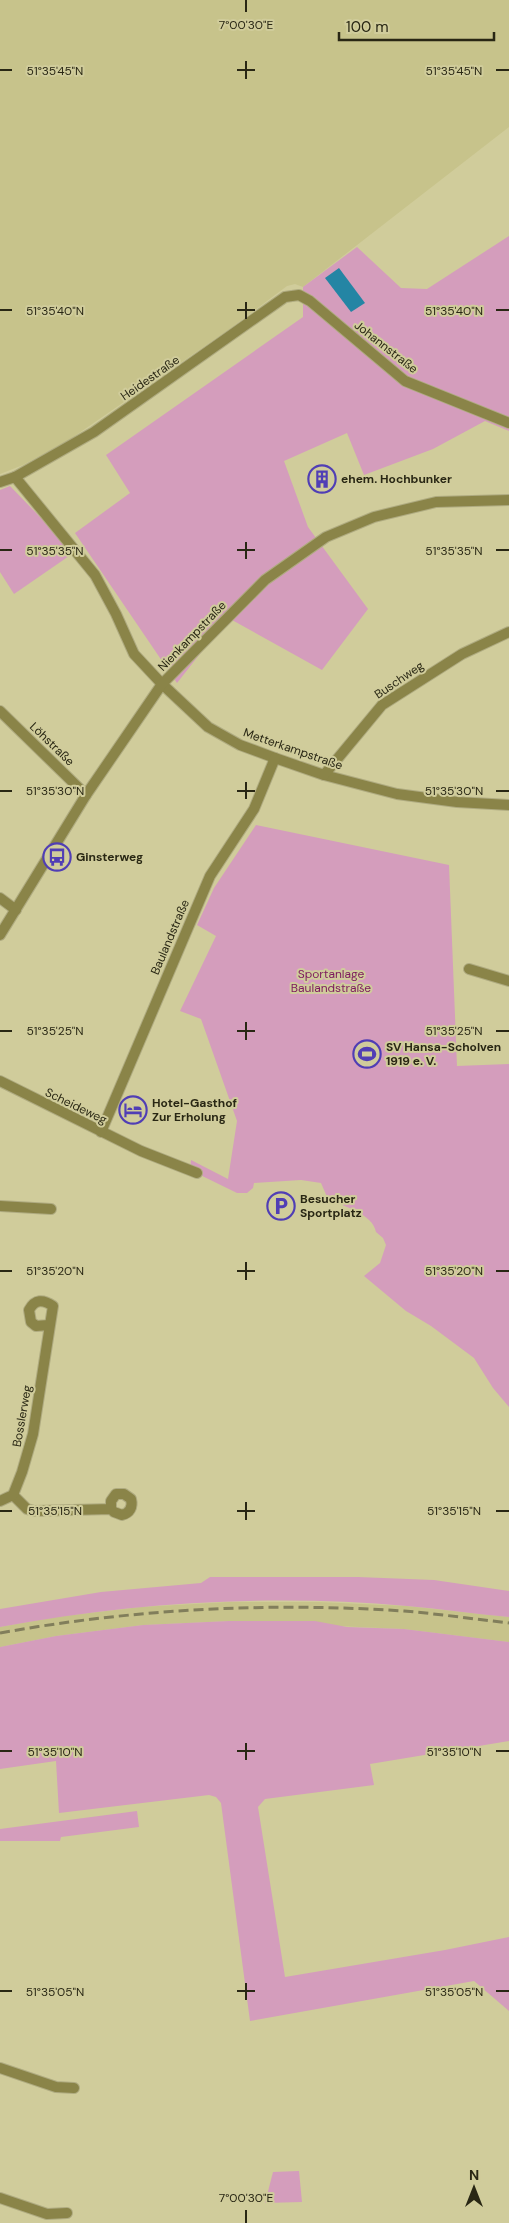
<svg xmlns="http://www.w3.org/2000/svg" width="509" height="2223" font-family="'DM Sans',sans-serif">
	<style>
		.built { fill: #c7c38b }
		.green { fill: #d49dbc }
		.water { fill: #2485a4 }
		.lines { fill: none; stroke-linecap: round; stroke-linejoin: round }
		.minor-casing { stroke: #afab80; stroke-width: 12 }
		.tertiary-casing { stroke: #afab80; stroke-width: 12 }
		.minor { stroke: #8a8448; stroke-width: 10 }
		.tertiary { stroke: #8a8448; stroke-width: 10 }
		.rail { stroke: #817e5b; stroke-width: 3; stroke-dasharray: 10 5; stroke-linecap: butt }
		.ticks { fill: none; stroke: #292714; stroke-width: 2 }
		.labels { text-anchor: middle; stroke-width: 4; stroke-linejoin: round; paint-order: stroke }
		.street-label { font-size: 12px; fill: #292714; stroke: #d0cc9b }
		.poi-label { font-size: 12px; font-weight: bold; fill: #292714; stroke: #d0cc9b; text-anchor: start }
		.park-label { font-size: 12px; fill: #7c185d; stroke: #d0cc9b }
		.ticks-label { font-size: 12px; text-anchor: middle; fill: #292714; stroke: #d0cc9b; stroke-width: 4; stroke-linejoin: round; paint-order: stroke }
	</style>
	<rect width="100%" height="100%" fill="#d0cc9b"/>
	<g class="built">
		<path d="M0,0H509V127L303,287L295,284L287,286L231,328L69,440L23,465L0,474Z"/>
		<path d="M229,1602H318L406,1606L509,1617V1642L404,1629L229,1621L143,1625L56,1636L0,1647V1627L55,1617L141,1607Z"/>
	</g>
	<g class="green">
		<path d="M509,236V431L485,421L433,449L364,475L347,433L284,461L308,527L368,609L322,670L232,620L203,650L177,683L75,533L130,493L106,455L303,317V287L357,247L401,288L427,289Z"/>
		<path d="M10,486L40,517L72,554L14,594L0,572V490Z"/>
		<path d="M256,825L449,865L457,1066L509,1064V1407L493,1388L474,1358L431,1326L406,1311L364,1276L380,1263L386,1245L383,1238L376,1232C373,1214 343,1206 328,1199L321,1183L301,1180L254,1183L253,1188L247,1193H237L190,1170L191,1160L228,1179L237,1121L201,1019L180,1011L216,936L197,925L214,888Z"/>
		<path d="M210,1577H358L434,1580L509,1591V1617C475,1614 441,1609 407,1606C272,1594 133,1602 0,1627V1609L101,1592L201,1583Z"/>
		<path d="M229,1621H315L347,1627L404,1629L509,1642V1741L370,1764L374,1785L265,1799L258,1807L285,1977L445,1950L509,1937V2011L474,1981L250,2021L221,1803L216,1797L209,1795L59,1813L56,1761L0,1769V1647L56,1636L143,1625Z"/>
		<path d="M137,1811L139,1827L61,1837L60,1841H0V1829Z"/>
		<path d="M299,2171L302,2202L265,2203L273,2172Z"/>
	</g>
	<path class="water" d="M339,268L365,303L351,312L325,278Z"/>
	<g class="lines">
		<g class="minor-casing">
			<g id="minor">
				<path d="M15,477L95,575L116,614L134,654L162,684L208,727L240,745L275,758L324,775L397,794L457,802L509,805"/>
				<path d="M0,482L15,477L94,432L285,297L299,295L310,301L405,381L509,423"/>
				<path d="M0,711L86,795"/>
				<path d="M324,775L382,705L462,654L509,632"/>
				<path d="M0,898L16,910"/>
				<path d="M469,969L509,981"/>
				<path d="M0,1081L141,1151L197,1173"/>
				<path d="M101,1132L210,876L254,809L275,758"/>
				<path d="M0,1206L51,1209"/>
				<path d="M13,1495L27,1509L34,1511L111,1509L114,1512L122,1515C130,1513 133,1507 131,1499L124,1494H116L111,1501V1509"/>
				<path d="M0,1501L13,1495L22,1472L33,1434L53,1306C43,1299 35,1299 29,1310L31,1322L36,1326L49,1325"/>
				<path d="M0,2068L56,2087L74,2088"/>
				<path d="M0,2198L47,2214L67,2213"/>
			</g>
		</g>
		<g class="tertiary-casing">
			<path id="tertiary" d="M0,935L86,795L162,684L265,580L326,537L374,517L436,502L509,500"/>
		</g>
		<use href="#minor" class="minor"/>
		<use href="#tertiary" class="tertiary"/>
		<path class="rail" d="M0,1633C133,1609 269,1602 404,1611C439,1614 474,1619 509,1623"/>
	</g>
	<path class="ticks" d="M246,0V12M246,61V79M0,70H12M237,70H255M496,70H509M246,302V319M0,310H12M237,310H255M496,310H509M246,542V559M0,550H12M237,550H255M496,550H509M246,782V799M0,791H12M237,791H255M496,791H509M246,1022V1040M0,1031H12M237,1031H255M496,1031H509M246,1262V1280M0,1271H12M237,1271H255M496,1271H509M246,1502V1520M0,1511H12M237,1511H255M496,1511H509M246,1743V1760M0,1751H12M237,1751H255M496,1751H509M246,1983V2000M0,1991H12M237,1991H255M496,1991H509M246,2210V2223"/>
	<defs>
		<g id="building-ring" transform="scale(1.4375)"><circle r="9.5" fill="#d0cc9b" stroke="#503eb5" stroke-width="1.5"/><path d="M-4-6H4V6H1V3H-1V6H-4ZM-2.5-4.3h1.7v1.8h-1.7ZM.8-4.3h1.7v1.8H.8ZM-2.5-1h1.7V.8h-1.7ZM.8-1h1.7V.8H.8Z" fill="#503eb5"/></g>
		<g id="bus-ring" transform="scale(1.4375)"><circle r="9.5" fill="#d0cc9b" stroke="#503eb5" stroke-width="1.5"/><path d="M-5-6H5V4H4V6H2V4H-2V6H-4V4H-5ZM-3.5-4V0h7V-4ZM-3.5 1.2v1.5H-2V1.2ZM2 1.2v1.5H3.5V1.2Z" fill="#503eb5"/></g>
		<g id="stadium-ring" transform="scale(1.4375)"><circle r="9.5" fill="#d0cc9b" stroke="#503eb5" stroke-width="1.5"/><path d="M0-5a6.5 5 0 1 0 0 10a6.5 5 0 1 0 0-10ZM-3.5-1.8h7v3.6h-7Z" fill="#503eb5"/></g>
		<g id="hotel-ring" transform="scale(1.4375)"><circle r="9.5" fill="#d0cc9b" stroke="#503eb5" stroke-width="1.5"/><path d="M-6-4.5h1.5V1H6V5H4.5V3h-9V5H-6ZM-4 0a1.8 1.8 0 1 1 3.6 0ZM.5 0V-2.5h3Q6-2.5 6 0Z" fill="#503eb5"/></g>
		<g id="parking-ring" transform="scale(1.4375)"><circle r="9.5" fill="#d0cc9b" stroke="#503eb5" stroke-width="1.5"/><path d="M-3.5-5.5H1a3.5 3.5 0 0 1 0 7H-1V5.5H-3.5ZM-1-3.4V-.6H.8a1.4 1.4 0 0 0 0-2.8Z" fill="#503eb5"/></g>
	</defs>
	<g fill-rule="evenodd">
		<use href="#building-ring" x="322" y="479"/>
		<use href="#bus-ring" x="57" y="857"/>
		<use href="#stadium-ring" x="367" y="1054"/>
		<use href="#hotel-ring" x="133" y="1110"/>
		<use href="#parking-ring" x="281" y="1206"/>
	</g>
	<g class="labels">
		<g class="street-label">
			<text transform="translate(386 347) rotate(38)" y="4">Johannstraße</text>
			<text transform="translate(150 378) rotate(-35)" y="4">Heidestraße</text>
			<text transform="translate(192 636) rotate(-46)" y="4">Nienkampstraße</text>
			<text transform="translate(399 680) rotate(-34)" y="4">Buschweg</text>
			<text transform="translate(52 744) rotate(44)" y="4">Löhstraße</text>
			<text transform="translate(293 749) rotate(19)" y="4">Metterkampstraße</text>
			<text transform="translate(170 937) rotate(-67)" y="4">Baulandstraße</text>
			<text transform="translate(76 1106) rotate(26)" y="4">Scheideweg</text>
			<text transform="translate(22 1416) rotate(-80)" y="4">Bosslerweg</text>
		</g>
		<g class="poi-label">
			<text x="341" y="483">ehem. Hochbunker</text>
			<text x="76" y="861">Ginsterweg</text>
			<text x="386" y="1051">SV Hansa-Scholven<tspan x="386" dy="14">1919 e. V.</tspan></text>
			<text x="152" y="1107">Hotel-Gasthof<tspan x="152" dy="14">Zur Erholung</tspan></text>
			<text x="300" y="1203">Besucher<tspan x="300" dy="14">Sportplatz</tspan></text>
		</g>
		<g class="park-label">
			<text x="331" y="978">Sportanlage<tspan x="331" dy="14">Baulandstraße</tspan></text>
		</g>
	</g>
	<g class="ticks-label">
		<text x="246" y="29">7°00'30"E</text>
		<text x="55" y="75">51°35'45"N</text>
		<text x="454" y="75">51°35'45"N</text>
		<text x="55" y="315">51°35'40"N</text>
		<text x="454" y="315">51°35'40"N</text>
		<text x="55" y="555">51°35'35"N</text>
		<text x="454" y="555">51°35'35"N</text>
		<text x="55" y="795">51°35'30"N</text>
		<text x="454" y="795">51°35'30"N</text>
		<text x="55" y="1035">51°35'25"N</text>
		<text x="454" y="1035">51°35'25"N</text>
		<text x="55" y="1275">51°35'20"N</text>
		<text x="454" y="1275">51°35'20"N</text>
		<text x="55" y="1515">51°35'15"N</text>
		<text x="454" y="1515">51°35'15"N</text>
		<text x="55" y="1756">51°35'10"N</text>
		<text x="454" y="1756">51°35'10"N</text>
		<text x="55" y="1996">51°35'05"N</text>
		<text x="454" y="1996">51°35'05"N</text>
		<text x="246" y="2202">7°00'30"E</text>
	</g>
	<g transform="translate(474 2188)" stroke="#d0cc9b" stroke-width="4" paint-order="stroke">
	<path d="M0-4L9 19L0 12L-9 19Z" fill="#292714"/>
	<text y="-8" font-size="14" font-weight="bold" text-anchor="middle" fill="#292714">N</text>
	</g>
	<path d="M339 32v8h155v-8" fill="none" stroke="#292714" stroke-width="2.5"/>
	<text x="346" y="32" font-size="15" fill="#292714" stroke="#d0cc9b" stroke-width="4" paint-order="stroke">100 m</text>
</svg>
